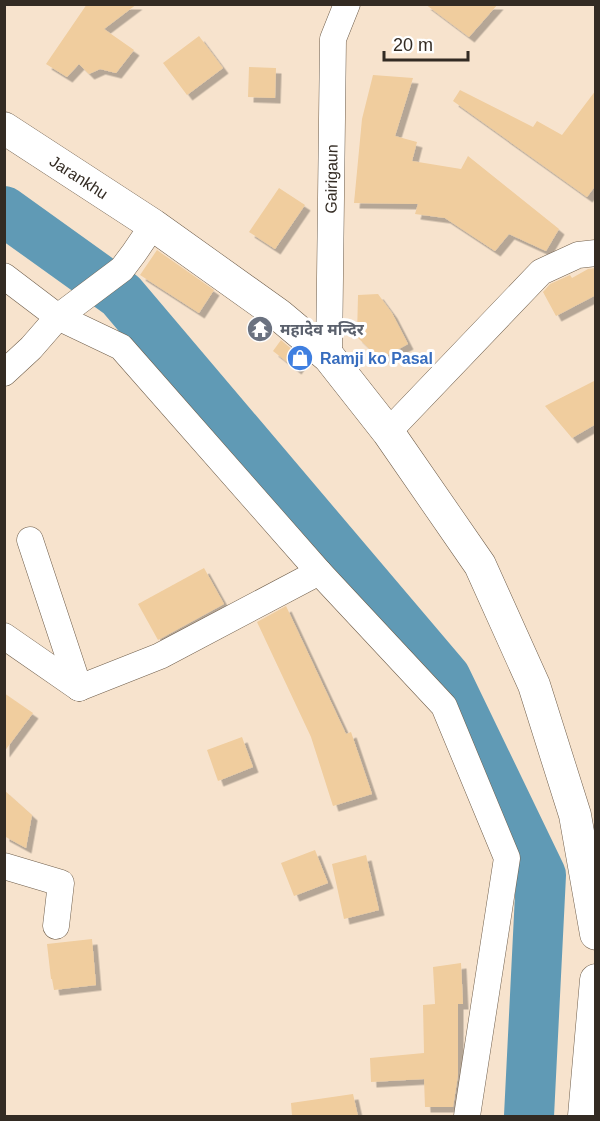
<svg xmlns="http://www.w3.org/2000/svg" width="600" height="1121" font-family="Arial,'Noto Sans Devanagari',sans-serif">
	<style>
		.lines { fill: none; stroke-linecap: round; stroke-linejoin: round }
		.river { stroke: #609ab5; stroke-width: 50 }
		.building { fill: #f0cd9e; filter: url(#shadow) }
		.minor-casing { stroke: #6f5e4b; stroke-width: 27 }
		.tertiary-casing { stroke: #6f5e4b; stroke-width: 33 }
		.minor { stroke: #fff; stroke-width: 26 }
		.tertiary { stroke: #fff; stroke-width: 32 }
		.labels { text-anchor: middle; stroke-width: 6; stroke-linejoin: round; paint-order: stroke }
		.street-label { font-size: 16px; fill: #332b23; stroke: #fff }
		.worship-label { font-size: 16px; font-weight: bold; fill: #5b616d; stroke: #fff; text-anchor: start }
		.shop-label { font-size: 16px; font-weight: bold; fill: #366cbe; stroke: #fff; text-anchor: start }
	</style>
	<defs>
		<filter id="shadow"><feDropShadow dx="5.5" dy="5.5" stdDeviation="0" flood-color="#0004"/></filter>
	</defs>
	<rect width="100%" height="100%" fill="#f7e3cd"/>
	<g class="lines">
		<path class="river" d="M4,211L121,295L446,678L541,875L529,1116"/>
	</g>
	<g class="building">
		<path d="M87,4H137L104,29L134,50L116,73L100,69L89,74L79,64L67,77L46,64Z"/>
		<path d="M425,4H498L469,37Z"/>
		<path d="M199,36L223,68L187,95L163,63Z"/>
		<path d="M249,67L276,68L275,98L248,97Z"/>
		<path d="M373,75L413,78L395,136L417,142L412,161L461,169L468,156L559,229L546,251L509,234L495,251L445,218L415,214L418,204L354,203L362,119Z"/>
		<path d="M460,90L533,127L537,121L562,135L596,90V185L587,197L453,101Z"/>
		<path d="M279,188L305,205L275,249L249,232Z"/>
		<path d="M157,250L214,290L199,313L140,275Z"/>
		<path d="M596,268V295L556,316L543,292L550,284L570,275L572,278L588,269Z"/>
		<path d="M378,294L392,313L408,344L380,359L357,337L358,295Z"/>
		<path d="M281,340L303,359L296,369L273,351Z"/>
		<path d="M596,380V424L572,438L545,406Z"/>
		<path d="M204,568L224,604L158,640L138,604Z"/>
		<path d="M286,606L346,734L351,732L372,794L333,806L311,737L257,622Z"/>
		<path d="M4,693L33,713L4,752Z"/>
		<path d="M242,737L253,767L218,781L207,750Z"/>
		<path d="M4,790L32,815L26,848L4,836Z"/>
		<path d="M315,850L328,883L294,896L281,863Z"/>
		<path d="M366,855L379,910L344,919L332,864Z"/>
		<path d="M92,939L96,985L54,990L52,979H51L47,944Z"/>
		<path d="M461,963L463,1004H458V1075L453,1107H425L424,1079L371,1082L370,1058L424,1053L423,1005L435,1004L433,967Z"/>
		<path d="M353,1094L358,1116H292L291,1103Z"/>
	</g>
	<g class="lines">
		<g class="minor-casing">
			<g id="minor">
				<path d="M4,276L58,317L121,347L319,572"/>
				<path d="M329,357L333,39L347,4"/>
				<path d="M4,373L31,348L58,317L122,269L134,253L153,225"/>
				<path d="M388,432L541,272L578,255L596,253"/>
				<path d="M30,540L79,688L160,656L319,572L444,706L507,858L467,1116"/>
				<path d="M4,636L79,688"/>
				<path d="M4,866L61,883L56,926"/>
			</g>
		</g>
		<g class="tertiary-casing">
			<g id="tertiary">
				<path d="M4,128L153,225L279,315L329,357L388,432L480,565L534,685L575,815L596,934"/>
				<path d="M584,1116L596,980"/>
			</g>
		</g>
		<use href="#minor" class="minor"/>
		<use href="#tertiary" class="tertiary"/>
	</g>
	<defs>
		<g id="temple-disc" transform="scale(1.35)"><circle r="9.5" fill="#6b7280" stroke="#fff"/><path d="M0-6L5-2H3V0L6.5 2.5H4V6H1.5V3h-3V6H-4V2.5H-6.5L-3 0V-2H-5Z" fill="#fff"/></g>
		<g id="shop-disc" transform="scale(1.35)"><circle r="9.5" fill="#3f7fe0" stroke="#fff"/><path d="M-5-2.5h2.3a2.7 3.5 0 0 1 5.4 0H5L5.5 6h-11ZM-1.5-2.5h3a1.5 2.3 0 0 0-3 0Z" fill="#fff"/></g>
	</defs>
	<g fill-rule="evenodd">
		<use href="#temple-disc" x="260" y="329"/>
		<use href="#shop-disc" x="300" y="358"/>
	</g>
	<g class="labels">
		<g class="street-label">
			<text transform="translate(79 177) rotate(33)" y="6">Jarankhu</text>
			<text transform="translate(331 179) rotate(-89)" y="6">Gairigaun</text>
		</g>
		<g class="worship-label">
			<text x="280" y="335">महादेव मन्दिर</text>
		</g>
		<g class="shop-label">
			<text x="320" y="364">Ramji ko Pasal</text>
		</g>
	</g>
	<rect width="600" height="1121" fill="none" stroke="#332b23" stroke-width="12"/>
	<path d="M384 51v9h84v-9" fill="none" stroke="#332b23" stroke-width="3"/>
	<text x="393" y="51" font-size="18" fill="#332b23" stroke="#ffffff" stroke-width="4.5" paint-order="stroke">20 m</text>
</svg>
